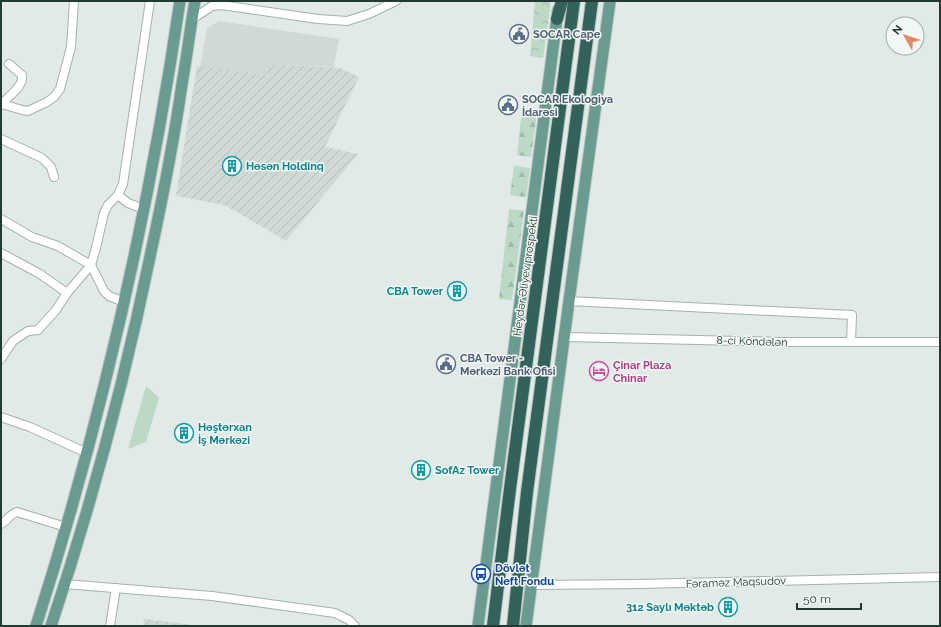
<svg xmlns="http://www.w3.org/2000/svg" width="941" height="627" font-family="Raleway,sans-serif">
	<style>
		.built { fill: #cfdad5 }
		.industrial { fill: url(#industrial-furrows) }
		.grass { fill: #bcd9c5 }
		.forest { fill: url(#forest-firs) }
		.park { fill: url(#park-crowns) }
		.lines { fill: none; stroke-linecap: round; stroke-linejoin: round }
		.minor-casing { stroke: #a4b1ad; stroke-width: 10 }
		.major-casing { stroke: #bdc4c2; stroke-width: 13 }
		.highway-casing { stroke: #bdc4c2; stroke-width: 14 }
		.minor { stroke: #fff; stroke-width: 8 }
		.major { stroke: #6a9b90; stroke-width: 11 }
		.highway { stroke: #32625a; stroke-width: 12 }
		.labels { text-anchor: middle; stroke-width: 3; stroke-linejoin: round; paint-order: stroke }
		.service-label { font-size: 11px; font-weight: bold; fill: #4e5e75; stroke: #f1f7f4; text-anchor: start }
		.culture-label { font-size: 11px; font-weight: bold; fill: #0d838f; stroke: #f1f7f4; text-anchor: start }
		.street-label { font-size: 11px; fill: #233934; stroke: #f1f7f4 }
		.hotel-label { font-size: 11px; font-weight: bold; fill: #b23c85; stroke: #f1f7f4; text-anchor: start }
		.transit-label { font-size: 11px; font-weight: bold; fill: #164399; stroke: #f1f7f4; text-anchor: start }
	</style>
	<defs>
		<pattern id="industrial-furrows" width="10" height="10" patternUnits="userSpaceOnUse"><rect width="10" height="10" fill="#cfdad5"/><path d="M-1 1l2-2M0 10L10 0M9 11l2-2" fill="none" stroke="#b1bcb7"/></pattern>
		<pattern id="forest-firs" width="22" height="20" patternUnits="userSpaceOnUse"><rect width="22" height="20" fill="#bcd9c5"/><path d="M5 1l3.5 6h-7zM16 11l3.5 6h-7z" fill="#a1bbaa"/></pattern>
		<pattern id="park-crowns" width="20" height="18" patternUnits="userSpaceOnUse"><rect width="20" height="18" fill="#bcd9c5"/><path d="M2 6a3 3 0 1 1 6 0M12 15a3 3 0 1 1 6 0" fill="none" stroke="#a1bbaa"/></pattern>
	</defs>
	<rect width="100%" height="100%" fill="#e1eae6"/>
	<path class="built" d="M219,21L339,39L334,67L267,64L266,75L200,67L207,28Z"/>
	<g class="industrial">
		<path d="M267,64L340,68L359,77L325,147L358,154L286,241L225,205L176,196L197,66L266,75Z"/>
		<path d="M144,619L201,626H143Z"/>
	</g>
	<path class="grass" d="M146,386L159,398L146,442L128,449Z"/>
	<g class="forest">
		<path d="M522,110L537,113L531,157L517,155Z"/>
		<path d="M514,166L530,168L526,197L510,195Z"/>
		<path d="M509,209L524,211L512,300L499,299Z"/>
	</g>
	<path class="park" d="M535,1H551L543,58L530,56Z"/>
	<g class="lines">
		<g class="minor-casing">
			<g id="minor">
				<path d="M191,20L212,6L221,5L318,19L347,21L369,14L396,1"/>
				<path d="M2,104L22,110L28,111L47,102L54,97L60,89L71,47L74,1"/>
				<path d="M1,105C8,96 24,87 22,75L9,64"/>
				<path d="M1,139L42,158L51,167L54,177"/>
				<path d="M118,195L128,203L144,209"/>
				<path d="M1,219L32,237L58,246L91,265L104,291L109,296L124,302"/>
				<path d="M1,253L40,274L67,293"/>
				<path d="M569,301L852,315L851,342"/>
				<path d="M565,337L785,342H940"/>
				<path d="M1,359L13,341L28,331L38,330L56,310L67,293L91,265L96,248L104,213L108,205L118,195L123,184L150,1"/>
				<path d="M1,417L30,427L87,453"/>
				<path d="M1,524C8,520 10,514 17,512L66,527"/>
				<path d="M65,584L212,596L335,613L349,620L355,626"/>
				<path d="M531,585L639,584L940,577"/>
				<path d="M110,626L116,588"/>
			</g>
		</g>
		<g class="major-casing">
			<g id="major">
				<path d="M36,626C101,422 149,213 180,1"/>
				<path d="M51,626C92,503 125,379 151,252C163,196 174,140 182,84C187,56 190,29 195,1"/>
				<path d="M478,626L558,10"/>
				<path d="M526,626L569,301L610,1"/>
			</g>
		</g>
		<g class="highway-casing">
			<g id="highway">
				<path d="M557,19L562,1"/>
				<path d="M493,626L510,489L574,1"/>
				<path d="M513,626L527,492L592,1"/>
			</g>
		</g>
		<use href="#minor" class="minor"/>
		<use href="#major" class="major"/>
		<use href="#highway" class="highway"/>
	</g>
	<defs>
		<g id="civic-ring" transform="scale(1)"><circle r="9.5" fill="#f1f7f4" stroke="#5c6f8a" stroke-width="1.5"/><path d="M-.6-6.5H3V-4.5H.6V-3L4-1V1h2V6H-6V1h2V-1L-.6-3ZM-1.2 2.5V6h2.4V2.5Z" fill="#5c6f8a"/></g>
		<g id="building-ring" transform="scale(1)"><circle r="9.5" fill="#f1f7f4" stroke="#0f9aa8" stroke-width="1.5"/><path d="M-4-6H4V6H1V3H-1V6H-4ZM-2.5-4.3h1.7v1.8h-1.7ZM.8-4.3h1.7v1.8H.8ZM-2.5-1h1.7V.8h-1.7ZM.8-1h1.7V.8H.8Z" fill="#0f9aa8"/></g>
		<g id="hotel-ring" transform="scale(1)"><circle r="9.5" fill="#f1f7f4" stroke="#d1479c" stroke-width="1.5"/><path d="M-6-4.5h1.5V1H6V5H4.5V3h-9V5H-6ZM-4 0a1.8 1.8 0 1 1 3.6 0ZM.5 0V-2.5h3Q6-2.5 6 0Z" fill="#d1479c"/></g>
		<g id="bus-ring" transform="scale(1)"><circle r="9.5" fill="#f1f7f4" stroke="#1a4fb4" stroke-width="1.5"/><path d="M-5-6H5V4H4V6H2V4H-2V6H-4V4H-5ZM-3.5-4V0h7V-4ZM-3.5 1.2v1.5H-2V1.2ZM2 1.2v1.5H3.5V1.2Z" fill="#1a4fb4"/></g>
	</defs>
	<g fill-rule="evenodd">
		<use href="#civic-ring" x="519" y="34"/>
		<use href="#civic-ring" x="508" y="105"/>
		<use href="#building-ring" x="232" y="166"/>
		<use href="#building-ring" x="457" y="291"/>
		<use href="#civic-ring" x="446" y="364"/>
		<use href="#hotel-ring" x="599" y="371"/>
		<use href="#building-ring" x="184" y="433"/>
		<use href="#building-ring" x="421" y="470"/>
		<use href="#bus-ring" x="481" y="574"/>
		<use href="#building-ring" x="728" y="607"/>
	</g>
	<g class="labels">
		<g class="service-label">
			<text x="533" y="38">SOCAR Cape</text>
			<text x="522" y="103">SOCAR Ekologiya<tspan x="522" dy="13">İdarəsi</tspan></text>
			<text x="460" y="362">CBA Tower -<tspan x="460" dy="13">Mərkəzi Bank Ofisi</tspan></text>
		</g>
		<g class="culture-label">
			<text x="246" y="170">Həsən Holdinq</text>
			<text x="443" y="295" text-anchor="end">CBA Tower</text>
			<text x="198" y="431">Həştərxan<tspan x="198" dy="13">İş Mərkəzi</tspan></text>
			<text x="435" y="474">SofAz Tower</text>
			<text x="714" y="611" text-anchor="end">312 Saylı Məktəb</text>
		</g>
		<g class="street-label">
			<text transform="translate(525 276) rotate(-82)" y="4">Heydər Əliyev prospekti</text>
			<text transform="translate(752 341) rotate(2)" y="4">8-ci Köndələn</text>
			<text transform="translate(736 582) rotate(-2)" y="4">Fəraməz Maqsudov</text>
		</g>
		<g class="hotel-label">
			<text x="613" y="369">Çinar Plaza<tspan x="613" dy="13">Chinar</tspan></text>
		</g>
		<g class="transit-label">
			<text x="495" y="572">Dövlət<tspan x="495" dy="13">Neft Fondu</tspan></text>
		</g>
	</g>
	<rect width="941" height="627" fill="none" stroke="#233934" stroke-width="4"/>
	<g transform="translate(905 36) rotate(309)"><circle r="19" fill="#f1f7f4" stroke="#9faba7"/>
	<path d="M0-3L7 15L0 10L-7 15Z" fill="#e38965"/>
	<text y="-6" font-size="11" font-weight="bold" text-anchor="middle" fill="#233934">N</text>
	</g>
	<path d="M797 603v6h64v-6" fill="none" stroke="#233934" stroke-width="2"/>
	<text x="803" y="603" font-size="12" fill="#233934" stroke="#f1f7f4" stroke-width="3" paint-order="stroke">50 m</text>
</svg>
